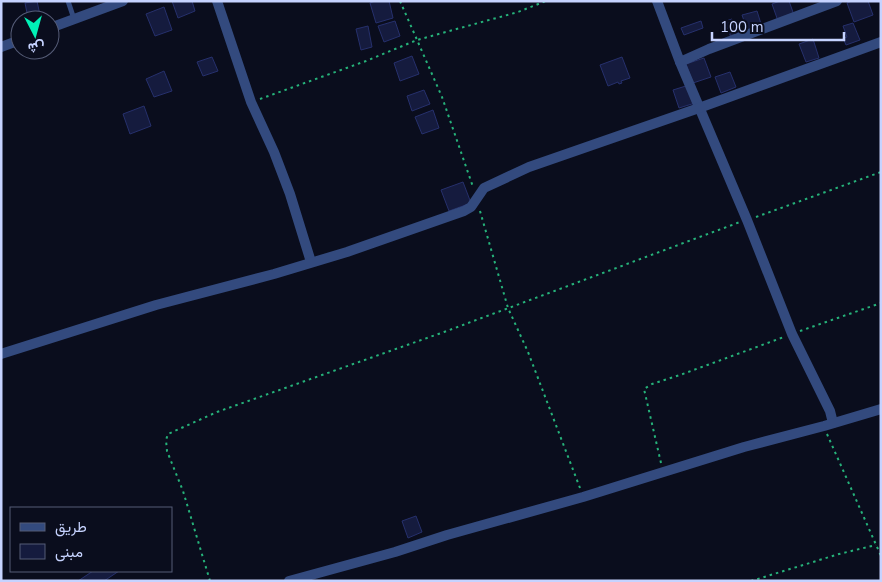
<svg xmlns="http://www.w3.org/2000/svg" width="882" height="582" font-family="'Nunito Sans',Vazirmatn,sans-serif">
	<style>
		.building { fill: #151b3e; stroke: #26306c }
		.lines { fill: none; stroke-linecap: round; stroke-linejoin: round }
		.path { stroke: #26b27a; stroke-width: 2; stroke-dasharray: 2.5 4; stroke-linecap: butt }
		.service { stroke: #334a7e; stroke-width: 5 }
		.minor { stroke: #334a7e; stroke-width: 10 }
	</style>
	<rect width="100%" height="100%" fill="#0a0d1d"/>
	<g class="building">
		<path d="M37,1L41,20H20V30H18L16,20L28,18L25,3Z"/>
		<path d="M172,1H192L195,11L178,18Z"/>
		<path d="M375,1H389L393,18L376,23L370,3Z"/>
		<path d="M780,1H789L794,15L778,21L772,4Z"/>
		<path d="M852,1H868L873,15L854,22L847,3Z"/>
		<path d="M164,7L172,30L155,36L146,14Z"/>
		<path d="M757,11L762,27L748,32L742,15Z"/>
		<path d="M732,19L735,29L737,28L740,35L731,38L728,28L725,29L723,22Z"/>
		<path d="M395,21L400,36L384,42L378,26Z"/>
		<path d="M701,21L703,28L684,35L681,28Z"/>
		<path d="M853,23L860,40L846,45L843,38L847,37L843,26Z"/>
		<path d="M368,26L372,47L361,50L356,29Z"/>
		<path d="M813,39L819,58L806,62L799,44Z"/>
		<path d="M412,56L419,74L400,81L394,63Z"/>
		<path d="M212,57L218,71L203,76L197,62Z"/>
		<path d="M622,57L630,78L621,81L622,83L619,84L618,82L608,86L600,65Z"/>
		<path d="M704,58L711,77L693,83L686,64Z"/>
		<path d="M164,71L172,91L154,97L146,79Z"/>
		<path d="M730,72L736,87L721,93L715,77Z"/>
		<path d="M689,85L695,103L679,108L673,90Z"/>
		<path d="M424,90L430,104L412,111L407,96Z"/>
		<path d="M144,106L151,126L130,134L123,114Z"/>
		<path d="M433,110L439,128L422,134L415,117Z"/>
		<path d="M463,182L471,203L449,211L441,190Z"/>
		<path d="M416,516L422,532L408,538L402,521Z"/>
		<path d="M93,571H119L104,581H78Z"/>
	</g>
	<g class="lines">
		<g class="path">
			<path d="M400,1L442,97L473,187"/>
			<path d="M260,99L366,61L417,40L518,12L546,1"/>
			<path d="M480,211L508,308L528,352L580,488"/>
			<path d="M756,217L881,172"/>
			<path d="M800,331L881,303"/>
			<path d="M827,434L881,556"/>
			<path d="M661,463L644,389L652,384L680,375L784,337"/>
			<path d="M210,581L183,491L167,451L166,440L168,434L217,412L444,332L740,222"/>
			<path d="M751,581L839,554L876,545"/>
		</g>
		<path class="service" d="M68,1L74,19"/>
		<g class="minor">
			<path d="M217,1L251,102L274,152L290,194L311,262"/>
			<path d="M657,1L680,62L747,220L792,334L830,411L833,423"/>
			<path d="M50,28L123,1"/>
			<path d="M1,47L20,40"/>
			<path d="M680,62L709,49L837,1"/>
			<path d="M1,354L156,305L274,274L347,252L464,211L471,207L484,188L529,167L699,108L881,42"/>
			<path d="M289,581L395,552L447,535L583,497L744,447L824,426L881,409"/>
		</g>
	</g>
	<rect width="882" height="582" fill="none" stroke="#c6d3ff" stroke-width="5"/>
	<rect x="10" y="507" width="162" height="65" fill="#0a0d1d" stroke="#555c77"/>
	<rect x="20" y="523" width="25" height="8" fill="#334a7e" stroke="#555c77"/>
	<text x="55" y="532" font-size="15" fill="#c6d3ff">طريق</text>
	<rect x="20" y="544" width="25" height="15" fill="#151b3e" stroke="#555c77"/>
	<text x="55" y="557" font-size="15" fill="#c6d3ff">مبنى</text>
	<g transform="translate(35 35) rotate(174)"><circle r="24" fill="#0a0d1d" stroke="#555c77"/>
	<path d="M0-4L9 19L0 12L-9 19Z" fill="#00f1b6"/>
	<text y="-8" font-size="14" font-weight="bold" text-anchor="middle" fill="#c6d3ff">ش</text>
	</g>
	<path d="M712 32v8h132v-8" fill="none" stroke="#c6d3ff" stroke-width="2.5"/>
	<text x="720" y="32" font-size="15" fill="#c6d3ff" stroke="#0a0d1d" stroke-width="4" paint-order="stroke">100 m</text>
</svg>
